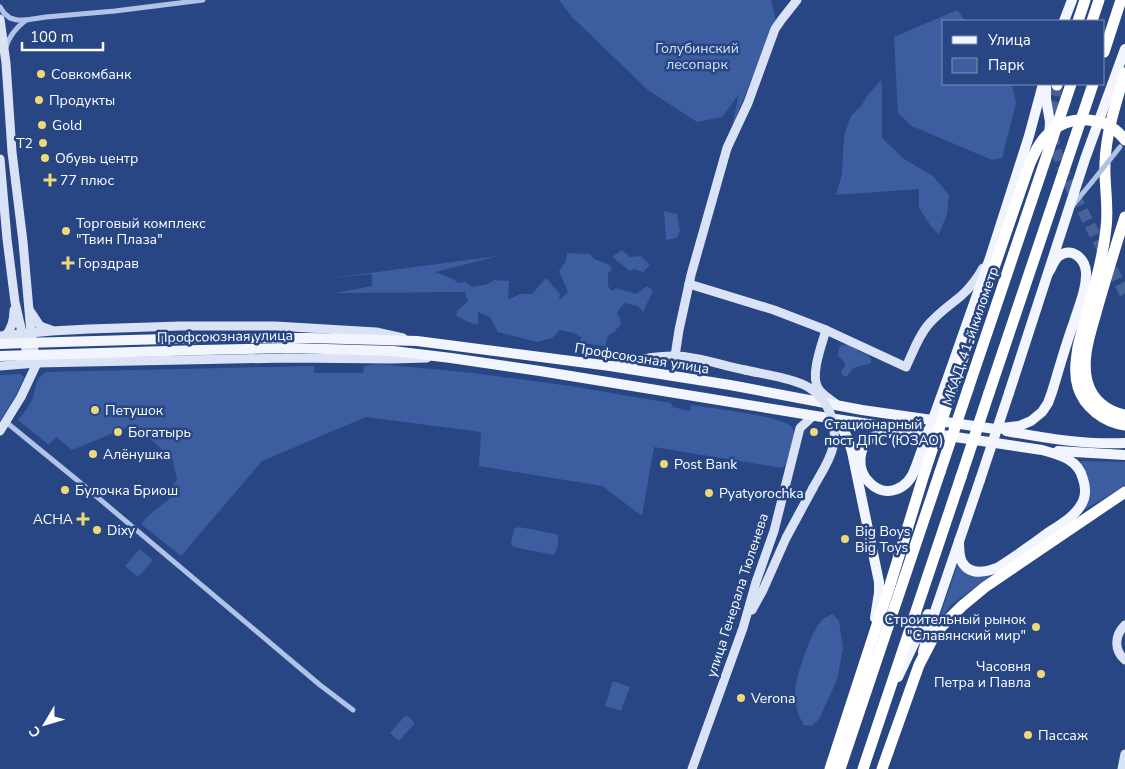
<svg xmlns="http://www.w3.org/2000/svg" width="1125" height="769" font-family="'Nunito Sans',sans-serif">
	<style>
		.green { fill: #3c5ea0 }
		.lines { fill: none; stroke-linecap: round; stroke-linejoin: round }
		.highway-tunnel { stroke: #476296; stroke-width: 11; stroke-dasharray: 11 5.5; stroke-linecap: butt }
		.street { stroke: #b0c3e7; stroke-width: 5 }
		.secondary { stroke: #dae3f6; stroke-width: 9 }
		.primary { stroke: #f2f5fd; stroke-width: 10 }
		.highway { stroke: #fff; stroke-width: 11 }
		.street-bridge { stroke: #b0c3e7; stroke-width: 5 }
		.secondary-bridge { stroke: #dae3f6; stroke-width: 9 }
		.primary-bridge { stroke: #f2f5fd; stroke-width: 10 }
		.highway-bridge { stroke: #fff; stroke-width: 11 }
		.poi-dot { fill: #efd876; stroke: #274683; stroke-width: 2 }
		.labels { text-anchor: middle; stroke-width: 5; stroke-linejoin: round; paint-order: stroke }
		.park-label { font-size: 14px; fill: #d4e0f6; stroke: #274683 }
		.poi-label { font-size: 14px; fill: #fff; stroke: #274683; text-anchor: start }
		.street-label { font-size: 14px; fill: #fff; stroke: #274683 }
	</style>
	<rect width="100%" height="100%" fill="#274683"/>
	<g class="green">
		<path d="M559,0H771L776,21L732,126L739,94L722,117L697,122L648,90L573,18Z"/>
		<path d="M957,10L966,21H944V84H1012L1016,103L1002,158L992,160L912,126L898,113L894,37Z"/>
		<path d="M881,80L882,88V138L904,159L933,176L949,195L947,214L939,234L932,228L919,208V189L836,195L842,174L844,136L851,116L862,105L867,96Z"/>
		<path d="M664,211L677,214L680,231L677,238L666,240Z"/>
		<path d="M622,250L630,257L641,256L650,265L643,272L634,269L630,271L612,257Z"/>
		<path d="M567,253L590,254L594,259L610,265L612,270L608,273V286L612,291L616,288L636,294L647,286L653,291L643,312L638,306L624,303L617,313L620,319L621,324L615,331L608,336L605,346L580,343L581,337L573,333L560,330L552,338L537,342L498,332L490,317L478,312V324C469,324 464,319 456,316L457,311L468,301L465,292L335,293L372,286V274L324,279L498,256L435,272L453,279L458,283L465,282L473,287L488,284L494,280L509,281L508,300L520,294H532L546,278L560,294L559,300L568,292L559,271L566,261Z"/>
		<path d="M850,344L860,352L868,355L871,359V363C865,366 860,365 854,368C850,370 850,374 846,377L842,375L841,371C849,365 844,361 838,356L839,348L842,345Z"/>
		<path d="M378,364L474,373L570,386L671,403L672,407L690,411L691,405C710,408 781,416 791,426C794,429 793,430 794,434L786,464L782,468L654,447L642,516L602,486L479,466L481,432L366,417L262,461L181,556L141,524L146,518L174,495L172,486L177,480L173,460L135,424L72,450L56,437L49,445L18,420C23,414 29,407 32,400C37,388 33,379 47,372L314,366V373H363L364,366Z"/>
		<path d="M20,374L24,377L17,393L0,421V375Z"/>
		<path d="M1076,461L1125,462V486L1084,510Z"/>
		<path d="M519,527L556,534L558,536C559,542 557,551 554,555L513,547L511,542L514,529Z"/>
		<path d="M140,549L153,560L138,577L125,566Z"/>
		<path d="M958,563L996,572L951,605L937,625Z"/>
		<path d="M833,614L839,621L843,648L837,680L819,719L812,726L804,725C797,714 795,705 795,692C795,678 812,629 822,620C825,617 829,616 833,614Z"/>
		<path d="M613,681L630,687L621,711L605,706Z"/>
		<path d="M406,715L415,723L399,741L390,733Z"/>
	</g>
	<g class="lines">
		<path class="highway-tunnel" d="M1057,85L1052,112L1053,133L1055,148L1069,184L1125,294"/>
		<g class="street">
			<path d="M0,7L4,13L10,18L17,20H26L46,17L115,11L203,0"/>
			<path d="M6,47C9,36 17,27 26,20"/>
			<path d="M1073,205L1092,182"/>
			<path d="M6,422L77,480L320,685L353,710"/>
		</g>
		<g class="secondary">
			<path d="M0,19L6,63L12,152L23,242L31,333L36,361"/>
			<path d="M0,159L7,239L15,302L26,350L30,358L33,360"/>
			<path d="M689,284L774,310L826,330L906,367C913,352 918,337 928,325C938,313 950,305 961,296C970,288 977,279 983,268"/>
			<path d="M30,311L40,326L51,330"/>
			<path d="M826,330C822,344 810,375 818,388C822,395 830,399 836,404"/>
			<path d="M0,336L52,331L89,329L180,326H275L376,332L403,338"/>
			<path d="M5,336C12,329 14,320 14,310"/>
			<path d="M675,356L679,330L691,275L727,148L748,103L775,29L782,19L797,0"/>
			<path d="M615,365C635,361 656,355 676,356C696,356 724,366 745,370"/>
			<path d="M0,366L37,363L287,358L392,359L427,358"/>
			<path d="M0,431L21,397L37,363"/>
			<path d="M752,610L763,590L786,538L813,488"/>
			<path d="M1125,625C1114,636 1114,650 1125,660"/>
			<path d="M692,769L743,628L756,582L774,531L800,428L813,416"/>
			<path d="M1122,769L1125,754"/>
		</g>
		<g class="primary">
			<path d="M1064,21L1072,0"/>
			<path d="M1046,87V99L1050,122L1049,137"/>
			<path d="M201,338H311L417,341L610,366L730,385L862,410L995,429L1019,426L1031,421L1042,412L1048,403L1052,392C1059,369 1065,347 1073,325C1078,308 1087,289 1086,272C1085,259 1072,246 1059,256C1054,260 1052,267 1049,272"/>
			<path d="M201,350L291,348L393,351L451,358L540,371L822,417L1042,450C1060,455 1078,459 1083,479C1086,488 1086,497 1081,505C1074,517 1060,525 1049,532C1033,544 1016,556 999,567C987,572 970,576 962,562C959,556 959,548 959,541"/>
			<path d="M946,383L990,258L1029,136L1043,84"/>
			<path d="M1009,393L1085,159L1125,49"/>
			<path d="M829,420C844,425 848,438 852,452L879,582V593L875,618"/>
			<path d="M1006,431C1045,438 1085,445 1125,443"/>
			<path d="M897,432C890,433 881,433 875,436C857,445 856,470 870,483C886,499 908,489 915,469"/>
			<path d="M1058,451L1125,455"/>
			<path d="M923,652L930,626L980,480"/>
			<path d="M898,677L928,614"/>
		</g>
		<g class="highway">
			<path d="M1078,21L1085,0"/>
			<path d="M1092,21L1099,0"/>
			<path d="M1104,52L1121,0"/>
			<path d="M1125,73C1116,103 1106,132 1105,163C1104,185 1109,206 1106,228C1102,268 1087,308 1078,347C1076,360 1074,374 1078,387C1084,407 1104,422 1125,425"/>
			<path d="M1057,85V84"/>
			<path d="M1125,217C1115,248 1106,278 1097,309C1091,332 1081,357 1087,381C1092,400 1107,412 1125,415"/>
			<path d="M954,384L1030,163"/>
			<path d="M968,389L1071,84"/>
			<path d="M989,393L1093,84"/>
			<path d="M830,769L890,585L925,471"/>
			<path d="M840,769L940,472"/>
			<path d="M863,769L961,477"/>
			<path d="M882,769L919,665L933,638L941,627L962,606L985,587L1125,492"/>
		</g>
		<path class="street-bridge" d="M1092,182L1120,147"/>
		<path class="secondary-bridge" d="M745,370C762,374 793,378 808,387C828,399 838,423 833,447C830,461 820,475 813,488"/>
		<g class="primary-bridge">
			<path d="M0,344L25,343L201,338"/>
			<path d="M0,356L201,350"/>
			<path d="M915,469L946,383"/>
			<path d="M980,480L1009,393"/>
		</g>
		<g class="highway-bridge">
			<path d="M1030,163C1035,152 1040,141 1049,133C1071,113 1107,116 1125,140"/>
			<path d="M925,471L954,384"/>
			<path d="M940,472L968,389"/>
			<path d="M961,477L989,393"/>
		</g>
	</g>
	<g class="poi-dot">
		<circle cx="41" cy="74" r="5"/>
		<circle cx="39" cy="100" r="5"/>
		<circle cx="42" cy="125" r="5"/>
		<circle cx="43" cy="143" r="5"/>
		<circle cx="45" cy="158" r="5"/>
		<path d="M47.5 172.5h5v5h5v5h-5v5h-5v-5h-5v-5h5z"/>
		<circle cx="66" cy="231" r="5"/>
		<path d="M65.5 255.5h5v5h5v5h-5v5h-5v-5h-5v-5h5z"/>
		<circle cx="95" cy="410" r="5"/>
		<circle cx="118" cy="432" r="5"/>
		<circle cx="814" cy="432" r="5"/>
		<circle cx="93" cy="454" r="5"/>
		<circle cx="664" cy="464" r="5"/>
		<circle cx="65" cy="490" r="5"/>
		<circle cx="709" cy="493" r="5"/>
		<path d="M80.5 511.5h5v5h5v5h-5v5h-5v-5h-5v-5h5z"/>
		<circle cx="97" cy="530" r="5"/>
		<circle cx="845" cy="539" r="5"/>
		<circle cx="1036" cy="627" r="5"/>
		<circle cx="1041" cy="674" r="5"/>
		<circle cx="741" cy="698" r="5"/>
		<circle cx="1028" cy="735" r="5"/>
	</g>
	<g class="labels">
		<g class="park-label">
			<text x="697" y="53">Голубинский<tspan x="697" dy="16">лесопарк</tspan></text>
		</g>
		<g class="poi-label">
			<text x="51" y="79">Совкомбанк</text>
			<text x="49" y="105">Продукты</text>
			<text x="52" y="130">Gold</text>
			<text x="33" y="148" text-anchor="end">T2</text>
			<text x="55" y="163">Обувь центр</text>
			<text x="60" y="185">77 плюс</text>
			<text x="76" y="228">Торговый комплекс<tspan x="76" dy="16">"Твин Плаза"</tspan></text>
			<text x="78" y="268">Горздрав</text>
			<text x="105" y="415">Петушок</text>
			<text x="824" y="429">Стационарный<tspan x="824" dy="16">пост ДПС (ЮЗАО)</tspan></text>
			<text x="128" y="437">Богатырь</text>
			<text x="103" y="459">Алёнушка</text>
			<text x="674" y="469">Post Bank</text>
			<text x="75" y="495">Булочка Бриош</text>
			<text x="719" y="498">Pyatyorochka</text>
			<text x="73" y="524" text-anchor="end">АСНА</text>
			<text x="107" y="535">Dixy</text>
			<text x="855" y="536">Big Boys<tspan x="855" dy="16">Big Toys</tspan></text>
			<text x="1026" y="624" text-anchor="end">Строительный рынок<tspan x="1026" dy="16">"Славянский мир"</tspan></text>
			<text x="1031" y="671" text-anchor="end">Часовня<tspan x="1031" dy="16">Петра и Павла</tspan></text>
			<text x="751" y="703">Verona</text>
			<text x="1038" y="740">Пассаж</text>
		</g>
		<g class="street-label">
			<text transform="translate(225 336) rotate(-1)" y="5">Профсоюзная улица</text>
			<text transform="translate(970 336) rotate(-71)" y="5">МКАД, 41-й километр</text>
			<text transform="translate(642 358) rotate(9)" y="5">Профсоюзная улица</text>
			<text transform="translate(737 595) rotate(-72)" y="5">улица Генерала Тюленева</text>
		</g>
	</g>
	<rect x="942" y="20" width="162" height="65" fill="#274683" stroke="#7d90b5"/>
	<rect x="952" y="36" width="25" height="8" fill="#f2f5fd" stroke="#7d90b5"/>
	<text x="988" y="45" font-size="15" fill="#ffffff">Улица</text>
	<rect x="952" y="58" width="25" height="15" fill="#3c5ea0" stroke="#7d90b5"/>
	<text x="988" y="70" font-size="15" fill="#ffffff">Парк</text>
	<g transform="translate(45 724) rotate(232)" stroke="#274683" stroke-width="4" paint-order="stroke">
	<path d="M0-4L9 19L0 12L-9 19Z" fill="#ffffff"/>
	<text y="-8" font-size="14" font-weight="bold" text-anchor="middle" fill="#ffffff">С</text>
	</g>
	<path d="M22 42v8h81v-8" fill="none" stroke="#ffffff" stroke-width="2.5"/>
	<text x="30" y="42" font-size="15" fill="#ffffff" stroke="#274683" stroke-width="4" paint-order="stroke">100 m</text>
</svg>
